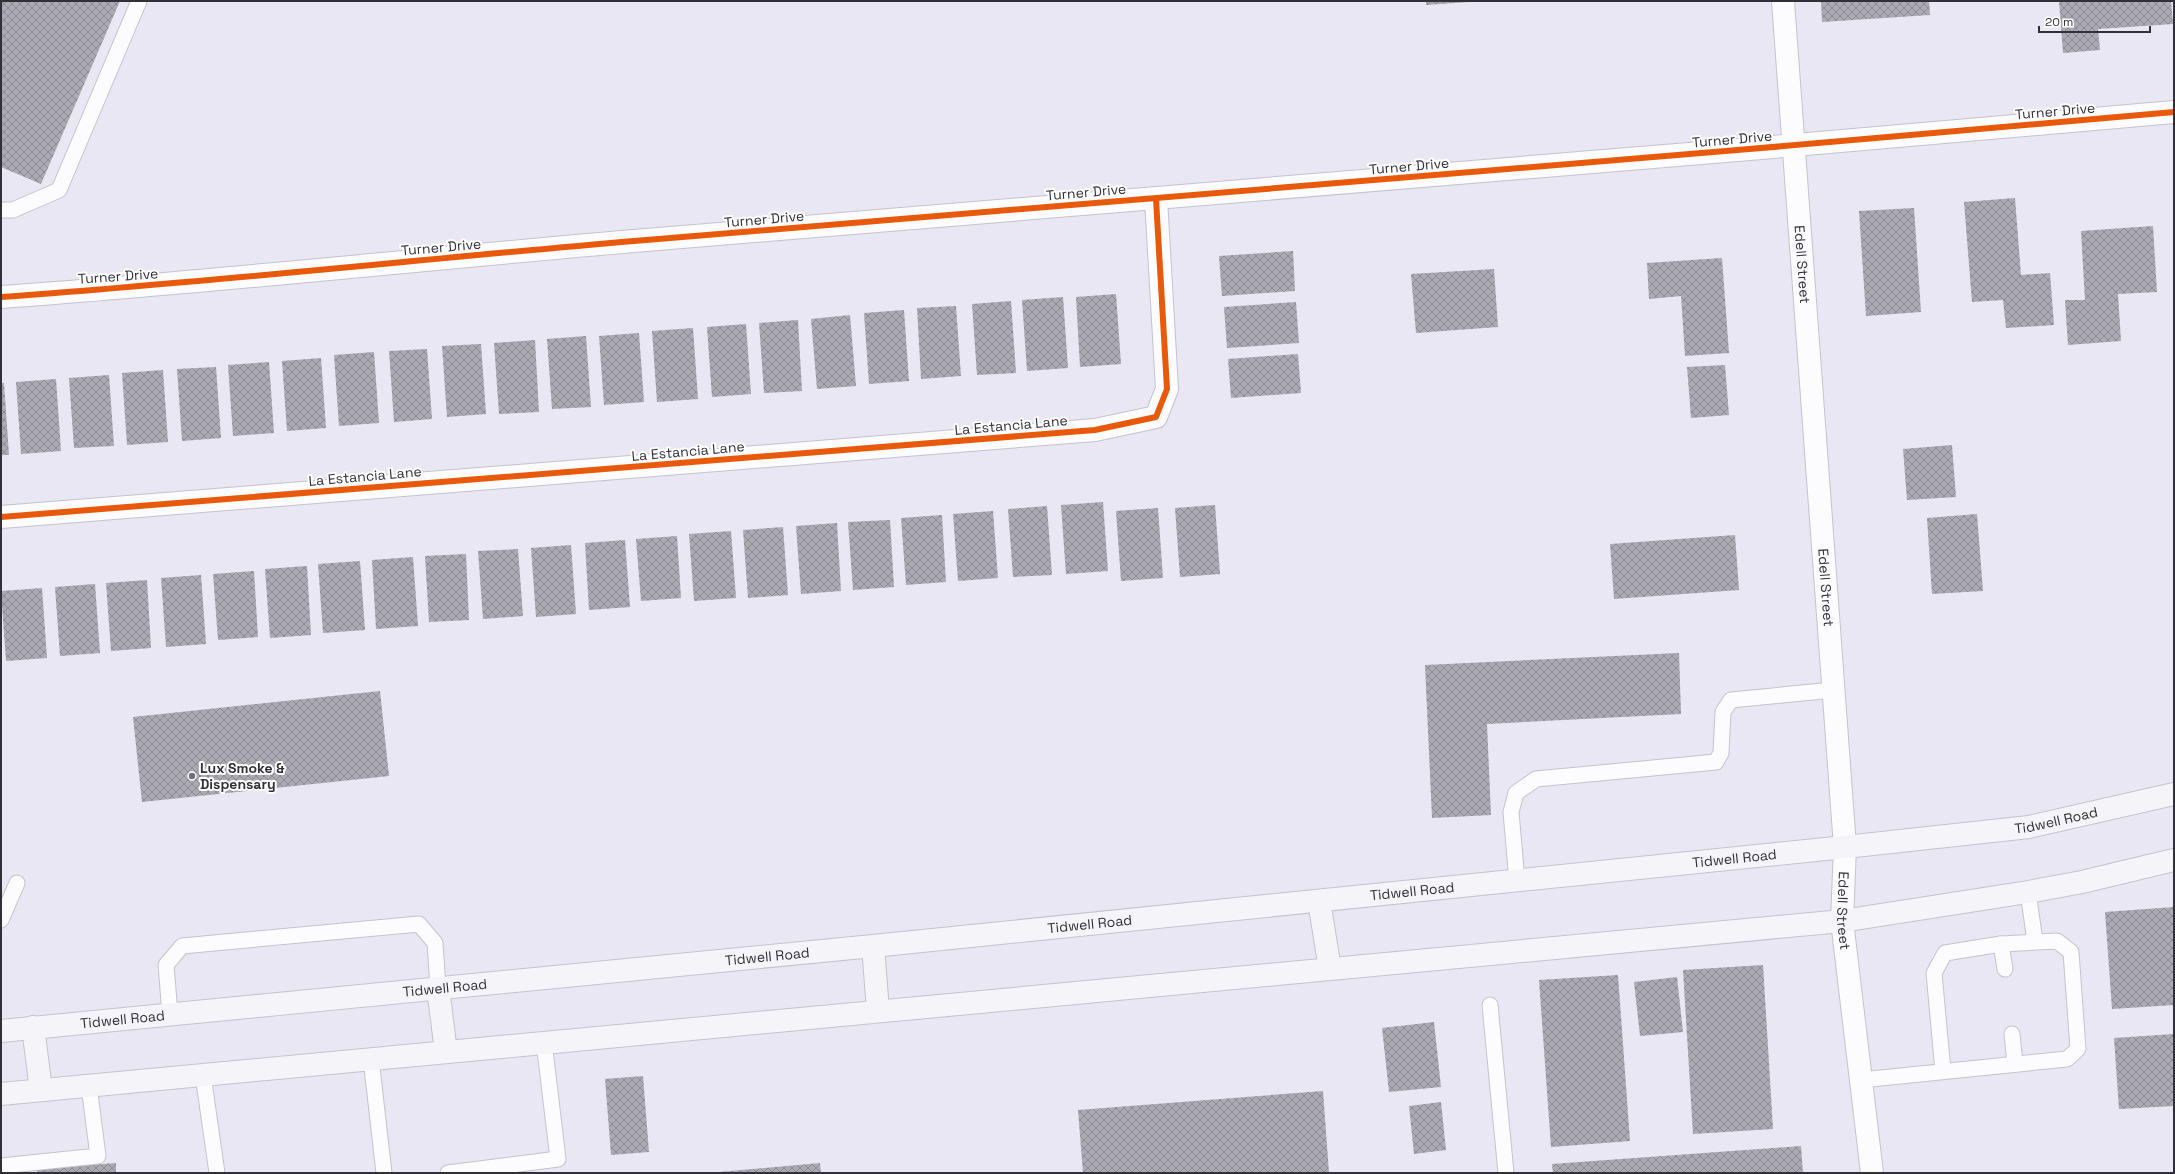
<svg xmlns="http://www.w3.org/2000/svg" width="2175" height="1174" font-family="'Space Grotesk',sans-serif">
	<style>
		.building { fill: url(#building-cross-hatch) }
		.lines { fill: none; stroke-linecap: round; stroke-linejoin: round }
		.service-casing { stroke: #c4c3cd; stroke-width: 17 }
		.minor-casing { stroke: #c4c3cd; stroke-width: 24 }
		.secondary-casing { stroke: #c4c3cd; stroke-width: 24 }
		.service { stroke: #fcfbfd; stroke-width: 15 }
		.minor { stroke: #fcfbfd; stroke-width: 22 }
		.secondary { stroke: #f5f4f8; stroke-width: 22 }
		.cycleway-casing { stroke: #fff; stroke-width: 8 }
		.cycleway { stroke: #e8590c; stroke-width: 6 }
		.poi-dot { fill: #716f79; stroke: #fff; stroke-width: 1.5 }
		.labels { text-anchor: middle; stroke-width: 4; stroke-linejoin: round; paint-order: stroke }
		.street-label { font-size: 14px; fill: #312f38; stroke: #fff }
		.poi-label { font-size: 14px; font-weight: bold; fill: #312f38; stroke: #fff; text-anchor: start }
	</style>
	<defs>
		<pattern id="building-cross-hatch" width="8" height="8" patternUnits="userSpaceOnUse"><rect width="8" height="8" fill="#aba9b3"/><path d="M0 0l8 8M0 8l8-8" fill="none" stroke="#8c8a93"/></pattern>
	</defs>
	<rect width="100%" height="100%" fill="#e8e7f3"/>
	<g class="building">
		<path d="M1,1H120L41,184L1,167Z"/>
		<path d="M1426,1H1469V2L1426,5Z"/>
		<path d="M1821,1H1929L1930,15L1822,22Z"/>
		<path d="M2059,1H2171L2173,24L2098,29L2100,50L2063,53Z"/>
		<path d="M2015,198L2021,275L2050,273L2054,325L2006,328L2003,300L1972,302L1964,202Z"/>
		<path d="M1914,208L1921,312L1866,316L1859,211Z"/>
		<path d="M2153,226L2157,292L2118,294L2121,341L2068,345L2065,300H2085L2081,231Z"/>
		<path d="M1293,251L1295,291L1222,296L1219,256Z"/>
		<path d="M1722,258L1729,353L1685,356L1681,296L1649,299L1647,263Z"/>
		<path d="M1494,269L1498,327L1416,333L1411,274Z"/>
		<path d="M1116,294L1121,364L1080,367L1076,297Z"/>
		<path d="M1063,297L1068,368L1027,371L1022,300Z"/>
		<path d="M1011,301L1016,373L977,375L972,304Z"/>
		<path d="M1296,302L1299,343L1227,348L1224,307Z"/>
		<path d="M956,306L961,376L921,379L917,308Z"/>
		<path d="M904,310L909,381L869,384L864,313Z"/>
		<path d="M850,315L856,386L817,389L811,319Z"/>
		<path d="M798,320L802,391L764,393L759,323Z"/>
		<path d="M746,324L751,394L712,397L707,327Z"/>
		<path d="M693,328L698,399L657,402L652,331Z"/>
		<path d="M639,333L644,402L604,405L599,336Z"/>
		<path d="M586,336L591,407L552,409L547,339Z"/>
		<path d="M535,340L539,412L499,414L494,343Z"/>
		<path d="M481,344L486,414L447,417L442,346Z"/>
		<path d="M427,349L432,419L394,422L389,351Z"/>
		<path d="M374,352L379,423L339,426L334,355Z"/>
		<path d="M1298,354L1301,393L1231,398L1228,359Z"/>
		<path d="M321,358L326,428L287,431L282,361Z"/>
		<path d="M269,362L274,433L233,436L228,365Z"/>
		<path d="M1725,365L1729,415L1691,418L1687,367Z"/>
		<path d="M216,367L221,438L182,441L177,369Z"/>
		<path d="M163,370L168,442L127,445L122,373Z"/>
		<path d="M109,375L114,446L74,448L69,378Z"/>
		<path d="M56,379L61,451L21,454L16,382Z"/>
		<path d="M1,383H4L9,455H1Z"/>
		<path d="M1952,445L1956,497L1907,500L1903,449Z"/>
		<path d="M1103,502L1108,571L1066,574L1061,505Z"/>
		<path d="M1215,505L1220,574L1180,577L1175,508Z"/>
		<path d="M1047,506L1052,575L1013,577L1008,509Z"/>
		<path d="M1158,508L1163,578L1121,581L1116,511Z"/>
		<path d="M993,511L998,578L958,581L953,514Z"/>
		<path d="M1977,514L1983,591L1932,594L1927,518Z"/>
		<path d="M942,515L946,582L906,585L901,518Z"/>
		<path d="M890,520L894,587L853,590L848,522Z"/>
		<path d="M837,523L841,591L801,594L796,526Z"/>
		<path d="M783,527L788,595L748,598L743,530Z"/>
		<path d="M731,531L736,598L694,601L689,534Z"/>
		<path d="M1735,535L1739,590L1614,599L1610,544Z"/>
		<path d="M677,536L681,598L641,601L636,539Z"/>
		<path d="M625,540L630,607L589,610L585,543Z"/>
		<path d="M571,545L576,614L536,617L531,548Z"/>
		<path d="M518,549L523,616L483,619L478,551Z"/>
		<path d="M466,554L469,620L429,622L425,556Z"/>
		<path d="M413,557L418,626L376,629L372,560Z"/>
		<path d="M360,561L365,630L323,633L318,564Z"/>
		<path d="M307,566L311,635L270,638L265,569Z"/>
		<path d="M254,571L258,637L218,640L213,574Z"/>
		<path d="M201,575L206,644L166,647L161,578Z"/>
		<path d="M147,580L151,648L111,651L106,583Z"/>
		<path d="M95,584L100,653L60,656L55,587Z"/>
		<path d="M42,588L47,658L6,661L1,591Z"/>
		<path d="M1679,653L1681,714L1487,724L1491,815L1432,818L1425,665Z"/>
		<path d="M380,691L389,776L142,802L133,717Z"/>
		<path d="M2174,907V1005L2112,1009L2105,912Z"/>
		<path d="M1763,965L1773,1129L1693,1134L1683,970Z"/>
		<path d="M1618,975L1630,1141L1551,1147L1539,980Z"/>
		<path d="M1677,977L1683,1032L1640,1036L1634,982Z"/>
		<path d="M1434,1022L1441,1087L1389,1092L1382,1028Z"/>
		<path d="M2174,1034V1106L2119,1109L2114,1038Z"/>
		<path d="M643,1076L649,1152L611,1155L605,1079Z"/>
		<path d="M1323,1091L1329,1173H1083L1078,1110Z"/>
		<path d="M1441,1102L1446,1150L1414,1154L1409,1106Z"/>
		<path d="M1801,1146L1803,1173H1553L1552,1164Z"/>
		<path d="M116,1163V1173H37V1169Z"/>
		<path d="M820,1163L821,1173H719V1172Z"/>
	</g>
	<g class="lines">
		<g class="service-casing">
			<g id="service">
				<path d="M1,210H13L59,190L139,1"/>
				<path d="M1517,881L1511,812L1516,793L1536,779L1716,762L1721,753L1723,712L1731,700L1833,690"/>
				<path d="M2028,892L2035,941"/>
				<path d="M1,920L17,883"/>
				<path d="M2001,944L2005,969"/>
				<path d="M1490,1005L1506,1173"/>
				<path d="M170,1014L166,965L182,946L419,924L435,943L438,988"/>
				<path d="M2012,1034L2015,1064"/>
				<path d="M371,1059L384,1173"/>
				<path d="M203,1075L217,1173"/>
				<path d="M1861,1080L2067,1059L2078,1049L2071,952L2057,941L2001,944L1945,953L1934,973L1943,1071"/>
				<path d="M1,1166L98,1156L89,1086"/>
				<path d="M448,1173L558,1159L544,1042"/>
			</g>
		</g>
		<g class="minor-casing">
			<g id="minor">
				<path id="s1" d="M1783,1L1845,847L1842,921L1872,1173"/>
				<path d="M1,297C212,282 423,259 634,241C1148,199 1661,158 2174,112"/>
				<path d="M1,517L1095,430L1156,417L1167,389L1156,199"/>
			</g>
		</g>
		<g class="secondary-casing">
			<g id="secondary">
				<path d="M1319,901L1330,969"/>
				<path d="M873,946L878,1011"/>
				<path d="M438,988L446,1052"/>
				<path d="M33,1027L41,1090"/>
				<path id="s2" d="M1,1031L873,946L1845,847L2029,827L2174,794"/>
				<path d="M1,1094L1842,921L2028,892L2082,882L2174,860"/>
			</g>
		</g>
		<use href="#service" class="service"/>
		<use href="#minor" class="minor"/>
		<use href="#secondary" class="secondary"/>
		<g class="cycleway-casing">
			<g id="cycleway">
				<path d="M1,297C212,282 423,259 634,241C1148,199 1661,158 2174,112"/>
				<path d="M1,517L1095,430L1156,417L1167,389L1156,199"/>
			</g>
		</g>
		<use href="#cycleway" class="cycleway"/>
	</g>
	<circle class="poi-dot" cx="192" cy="776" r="4"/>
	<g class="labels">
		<g class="street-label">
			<text transform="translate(2055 111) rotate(-5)" y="5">Turner Drive</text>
			<text transform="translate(1732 139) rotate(-5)" y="5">Turner Drive</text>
			<text transform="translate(1409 166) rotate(-5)" y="5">Turner Drive</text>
			<text transform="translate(1086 192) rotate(-5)" y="5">Turner Drive</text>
			<text transform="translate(764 219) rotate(-5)" y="5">Turner Drive</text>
			<text transform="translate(441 247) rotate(-5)" y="5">Turner Drive</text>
			<text dy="5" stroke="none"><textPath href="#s1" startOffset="264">Edell Street</textPath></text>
			<text transform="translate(118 276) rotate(-4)" y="5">Turner Drive</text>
			<text transform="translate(1011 425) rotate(-5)" y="5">La Estancia Lane</text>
			<text transform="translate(688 451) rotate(-5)" y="5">La Estancia Lane</text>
			<text transform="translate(365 476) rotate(-5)" y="5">La Estancia Lane</text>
			<text dy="5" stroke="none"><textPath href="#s1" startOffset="588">Edell Street</textPath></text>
			<text dy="5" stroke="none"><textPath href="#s2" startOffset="2066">Tidwell Road</textPath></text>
			<text dy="5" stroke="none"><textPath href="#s2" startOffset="1742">Tidwell Road</textPath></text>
			<text dy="5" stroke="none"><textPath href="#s2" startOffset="1418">Tidwell Road</textPath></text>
			<text dy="5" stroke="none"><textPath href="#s1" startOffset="912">Edell Street</textPath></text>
			<text dy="5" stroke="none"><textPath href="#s2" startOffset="1094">Tidwell Road</textPath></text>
			<text dy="5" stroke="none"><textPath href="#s2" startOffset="770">Tidwell Road</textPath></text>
			<text dy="5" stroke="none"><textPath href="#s2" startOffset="446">Tidwell Road</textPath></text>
			<text dy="5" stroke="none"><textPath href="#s2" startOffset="122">Tidwell Road</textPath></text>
		</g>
		<g class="poi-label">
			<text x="200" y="773">Lux Smoke &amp;<tspan x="200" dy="16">Dispensary</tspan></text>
		</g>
	</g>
	<rect width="2175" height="1174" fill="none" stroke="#312f38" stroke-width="4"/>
	<path d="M2039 26v6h111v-6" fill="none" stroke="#312f38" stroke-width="2"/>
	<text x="2045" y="26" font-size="12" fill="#312f38" stroke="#ffffff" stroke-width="3" paint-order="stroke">20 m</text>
</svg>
